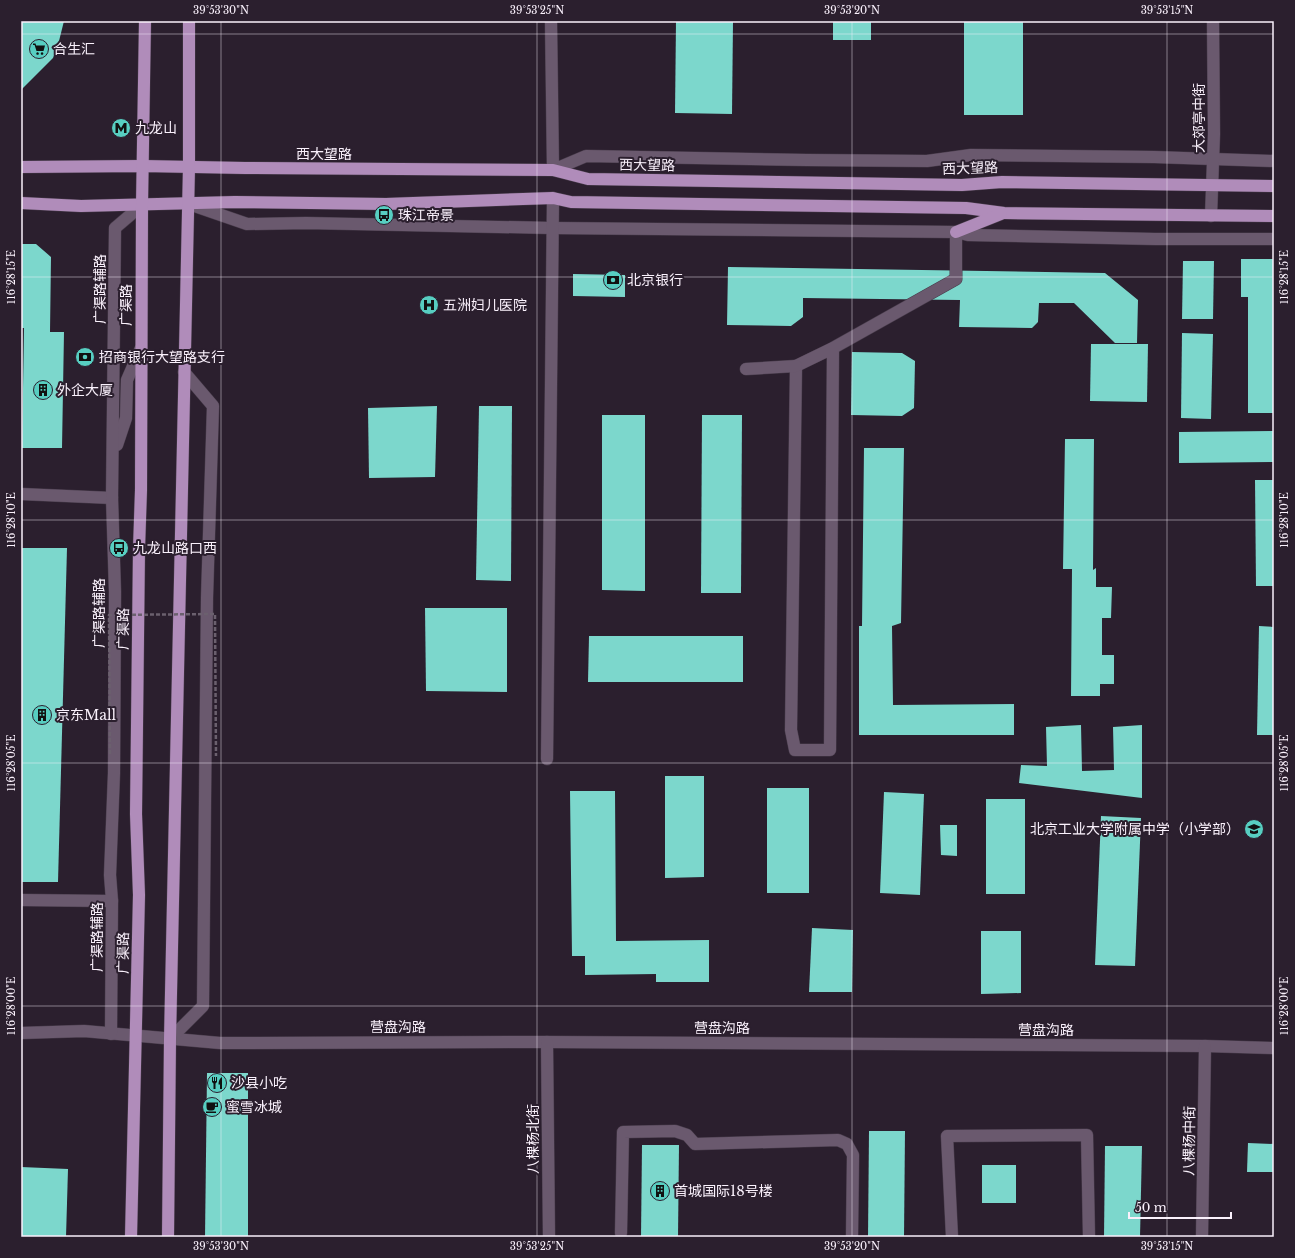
<svg xmlns="http://www.w3.org/2000/svg" width="1295" height="1258" font-family="'Libre Baskerville','Noto Sans SC',serif">
	<style>
		.building { fill: #7cd7cc }
		.lines { fill: none; stroke-linecap: round; stroke-linejoin: round }
		.minor-casing { stroke: #483c4b; stroke-width: 13 }
		.major-casing { stroke: #483c4b; stroke-width: 13 }
		.minor { stroke: #6a596e; stroke-width: 12 }
		.major { stroke: #b08cba; stroke-width: 12 }
		.path-bridge { stroke: #6b606e; stroke-width: 2.5; stroke-dasharray: 4 2; stroke-linecap: butt }
		.ticks { fill: none; stroke: #faf1fc; stroke-width: 1; stroke-opacity: 0.45 }
		.labels { text-anchor: middle; stroke-width: 4; stroke-linejoin: round; paint-order: stroke }
		.poi-label { font-size: 14px; fill: #faf1fc; stroke: #2b1f2e; text-anchor: start }
		.street-label { font-size: 14px; fill: #faf1fc; stroke: #2b1f2e }
		.neatline { fill: none; stroke: #faf1fc; stroke-width: 1.5 }
		.ticks-label { font-size: 10px; text-anchor: middle; fill: #faf1fc }
	</style>
	<rect width="100%" height="100%" fill="#2b1f2e"/>
	<g class="building">
		<path d="M21,21H64L59,41L53,58L21,90Z"/>
		<path d="M676,21L733,22L732,114L675,113Z"/>
		<rect x="833" y="21" width="38" height="19"/>
		<rect x="964" y="21" width="59" height="94"/>
		<path d="M21,244H36L51,257L50,332H64L62,448H22L24,328H21Z"/>
		<path d="M1241,259H1274V413H1248V297H1241Z"/>
		<path d="M1183,261H1214L1213,319H1182Z"/>
		<path d="M728,267L1105,273L1138,300L1137,343H1115L1074,303H1039L1038,322L1032,328L959,327L960,300L803,298V317L791,326L727,325Z"/>
		<path d="M573,274L625,275V297L573,296Z"/>
		<path d="M1182,333L1213,334L1211,419L1181,418Z"/>
		<path d="M1091,344H1148L1147,402L1090,401Z"/>
		<path d="M852,352L902,353L915,361L914,408L902,416L851,415Z"/>
		<path d="M437,406L435,477L369,478L368,408Z"/>
		<path d="M479,406H512L511,581L476,580Z"/>
		<path d="M602,415H645V591L602,590Z"/>
		<path d="M702,415H742L741,593H701Z"/>
		<path d="M1274,431V462L1179,463V432Z"/>
		<path d="M1065,439H1094L1093,570L1096,568V587H1112L1111,618H1102V655H1114V684H1100V696H1071L1072,569H1063Z"/>
		<path d="M864,448H904L901,623L892,626L893,705L1014,704V735H859V626H862Z"/>
		<path d="M1255,480H1274V586H1256Z"/>
		<path d="M21,548H67L58,882H21Z"/>
		<path d="M425,608H507V692L426,691Z"/>
		<path d="M1259,626L1274,627V735H1257Z"/>
		<path d="M589,636H743V682H588Z"/>
		<path d="M1081,725L1082,771L1114,770L1113,727L1142,725V798L1019,783L1021,765L1047,766L1046,727Z"/>
		<path d="M665,776H704V877L665,878Z"/>
		<rect x="767" y="788" width="42" height="105"/>
		<path d="M570,791H615L616,941L709,940V982H656V974L585,975V956H572Z"/>
		<path d="M884,792L924,794L920,895L880,893Z"/>
		<rect x="986" y="799" width="39" height="95"/>
		<path d="M1101,816L1141,818L1135,966L1095,965Z"/>
		<path d="M940,825H957V856L941,855Z"/>
		<path d="M812,928L853,930L852,992H809Z"/>
		<path d="M981,931H1021V993L981,994Z"/>
		<path d="M207,1073H248V1237H205Z"/>
		<path d="M869,1131H905L904,1237H868Z"/>
		<path d="M1248,1143L1274,1144V1172H1247Z"/>
		<path d="M642,1145H679L678,1237H641Z"/>
		<path d="M1105,1146H1142L1140,1237H1104Z"/>
		<rect x="982" y="1165" width="34" height="38"/>
		<path d="M21,1167L68,1169L66,1237H21Z"/>
	</g>
	<g class="lines">
		<g class="minor-casing">
			<g id="minor">
				<path d="M551,21L553,170L586,156L807,160L927,161L971,155L1154,157L1274,161"/>
				<path d="M189,204L247,224L306,223L552,228L956,232L968,235L1155,239H1274"/>
				<path d="M1211,216L1214,134L1213,21"/>
				<path d="M833,348L830,750H795L791,730L796,366L833,348L956,279V232"/>
				<path d="M746,369L796,366"/>
				<path d="M117,445L126,418L127,380L141,348"/>
				<path d="M21,494L112,498"/>
				<path d="M547,759L553,198"/>
				<path d="M21,900L112,901"/>
				<path d="M21,1033L84,1031L220,1043L547,1042L1205,1046L1274,1048"/>
				<path d="M111,1034L112,901L110,875L114,773L115,592L112,498L115,228L142,205"/>
				<path d="M170,1039L203,1006L207,598L213,406L184,372"/>
				<path d="M547,1042L549,1237"/>
				<path d="M621,1233L623,1132L675,1131L687,1135L695,1144L838,1140L847,1144L853,1155L852,1237"/>
				<path d="M952,1237L947,1136L1087,1135L1089,1237"/>
				<path d="M1202,1237L1205,1046"/>
			</g>
		</g>
		<g class="major-casing">
			<g id="major">
				<path d="M21,167L143,166L245,168L553,170L588,179L962,185L1002,182L1274,186"/>
				<path d="M21,203L81,206L235,202L386,204L553,198L571,202L966,208L1004,213L1274,216"/>
				<path d="M956,232L1001,214"/>
				<path d="M131,1237L139,895L136,814L139,549L141,490L142,205L145,21"/>
				<path d="M168,1237L170,1039L189,167V21"/>
			</g>
		</g>
		<use href="#minor" class="minor"/>
		<use href="#major" class="major"/>
		<path class="path-bridge" d="M110,754L109,615L215,614L216,756"/>
	</g>
	<path class="ticks" d="M221,21V1237M537,21V1237M852,21V1237M1167,21V1237M21,34H1274M21,277H1274M21,520H1274M21,763H1274M21,1006H1274"/>
	<defs>
		<g id="supermarket-disc" transform="scale(1)"><circle r="9.5" fill="#57cec1" stroke="#2b1f2e"/><path d="M-6-5.5h2.5l.6 2H6L4.5 2H-2.5L-4.4-4H-6ZM-1.5 3.2a1.3 1.3 0 1 0 .1 0ZM3 3.2a1.3 1.3 0 1 0 .1 0Z" fill="#111"/></g>
		<g id="metro-disc" transform="scale(1)"><circle r="9.5" fill="#57cec1" stroke="#2b1f2e"/><path d="M-5.5 5V-5H-3L0 0L3-5H5.5V5H3V-.5L0 4L-3-.5V5Z" fill="#111"/></g>
		<g id="bus-disc" transform="scale(1)"><circle r="9.5" fill="#57cec1" stroke="#2b1f2e"/><path d="M-5-6H5V4H4V6H2V4H-2V6H-4V4H-5ZM-3.5-4V0h7V-4ZM-3.5 1.2v1.5H-2V1.2ZM2 1.2v1.5H3.5V1.2Z" fill="#111"/></g>
		<g id="bank-disc" transform="scale(1)"><circle r="9.5" fill="#57cec1" stroke="#2b1f2e"/><path d="M-6-4H6V4H-6ZM0-2.3a2.3 2.3 0 1 0 0 4.6a2.3 2.3 0 1 0 0-4.6Z" fill="#111"/></g>
		<g id="hospital-disc" transform="scale(1)"><circle r="9.5" fill="#57cec1" stroke="#2b1f2e"/><path d="M-5-5h3v3.5h4V-5h3V5h-3V1.5h-4V5h-3Z" fill="#111"/></g>
		<g id="building-disc" transform="scale(1)"><circle r="9.5" fill="#57cec1" stroke="#2b1f2e"/><path d="M-4-6H4V6H1V3H-1V6H-4ZM-2.5-4.3h1.7v1.8h-1.7ZM.8-4.3h1.7v1.8H.8ZM-2.5-1h1.7V.8h-1.7ZM.8-1h1.7V.8H.8Z" fill="#111"/></g>
		<g id="school-disc" transform="scale(1)"><circle r="9.5" fill="#57cec1" stroke="#2b1f2e"/><path d="M0-5L7-2L0 1L-7-2ZM-4 1L0 2.5L4 1V4Q0 6-4 4Z" fill="#111"/></g>
		<g id="restaurant-disc" transform="scale(1)"><circle r="9.5" fill="#57cec1" stroke="#2b1f2e"/><path d="M-5-6h1v4h1v-4h1v4h1v-4h1v5L-1.5 .5V6h-2V.5L-5-1ZM5-6V6H3V1.5H1.5Q1.5-4 5-6Z" fill="#111"/></g>
		<g id="cafe-disc" transform="scale(1)"><circle r="9.5" fill="#57cec1" stroke="#2b1f2e"/><path d="M-5.5-4.5H6V0H3Q3 3.5 0 3.5H-2.5Q-5.5 3.5-5.5 0ZM3-3.2v2h1.7v-2ZM-6 4.5H4V6H-6Z" fill="#111"/></g>
	</defs>
	<g fill-rule="evenodd">
		<use href="#supermarket-disc" x="39" y="49"/>
		<use href="#metro-disc" x="121" y="128"/>
		<use href="#bus-disc" x="384" y="215"/>
		<use href="#bank-disc" x="613" y="280"/>
		<use href="#hospital-disc" x="429" y="305"/>
		<use href="#bank-disc" x="85" y="357"/>
		<use href="#building-disc" x="43" y="390"/>
		<use href="#bus-disc" x="119" y="548"/>
		<use href="#building-disc" x="42" y="715"/>
		<use href="#school-disc" x="1254" y="829"/>
		<use href="#restaurant-disc" x="217" y="1083"/>
		<use href="#cafe-disc" x="212" y="1107"/>
		<use href="#building-disc" x="660" y="1191"/>
	</g>
	<g class="labels">
		<g class="poi-label">
			<text x="53" y="54">合生汇</text>
			<text x="135" y="133">九龙山</text>
			<text x="398" y="220">珠江帝景</text>
			<text x="627" y="285">北京银行</text>
			<text x="443" y="310">五洲妇儿医院</text>
			<text x="99" y="362">招商银行大望路支行</text>
			<text x="57" y="395">外企大厦</text>
			<text x="133" y="553">九龙山路口西</text>
			<text x="56" y="720">京东Mall</text>
			<text x="1240" y="834" text-anchor="end">北京工业大学附属中学（小学部）</text>
			<text x="231" y="1088">沙县小吃</text>
			<text x="226" y="1112">蜜雪冰城</text>
			<text x="674" y="1196">首城国际18号楼</text>
		</g>
		<g class="street-label">
			<text transform="translate(1199 118) rotate(-90)" y="5">大郊亭中街</text>
			<text x="324" y="159">西大望路</text>
			<text transform="translate(647 165) rotate(1)" y="5">西大望路</text>
			<text transform="translate(970 168) rotate(-2)" y="5">西大望路</text>
			<text transform="translate(100 289) rotate(-90)" y="5">广渠路辅路</text>
			<text transform="translate(126 305) rotate(-90)" y="5">广渠路</text>
			<text transform="translate(99 613) rotate(-90)" y="5">广渠路辅路</text>
			<text transform="translate(123 629) rotate(-89)" y="5">广渠路</text>
			<text transform="translate(97 937) rotate(-90)" y="5">广渠路辅路</text>
			<text transform="translate(123 953) rotate(-89)" y="5">广渠路</text>
			<text x="398" y="1032">营盘沟路</text>
			<text x="722" y="1033">营盘沟路</text>
			<text x="1046" y="1035">营盘沟路</text>
			<text transform="translate(533 1139) rotate(-90)" y="5">八棵杨北街</text>
			<text transform="translate(1189 1141) rotate(-89)" y="5">八棵杨中街</text>
		</g>
	</g>
	<rect width="1295" height="1258" fill="none" stroke="#2b1f2e" stroke-width="44"/>
	<path d="M1129 1212v6h102v-6" fill="none" stroke="#faf1fc" stroke-width="2"/>
	<text x="1135" y="1212" font-size="12" fill="#faf1fc" stroke="#2b1f2e" stroke-width="3" paint-order="stroke">50 m</text>
	<rect x="22" y="22" width="1251" height="1214" class="neatline"/>
	<g class="ticks-label">
		<text x="221" y="14">39°53'30"N</text>
		<text x="537" y="14">39°53'25"N</text>
		<text x="852" y="14">39°53'20"N</text>
		<text x="1167" y="14">39°53'15"N</text>
		<text transform="translate(1284 277) rotate(-90)" y="4">116°28'15"E</text>
		<text transform="translate(11 277) rotate(-90)" y="4">116°28'15"E</text>
		<text transform="translate(1284 520) rotate(-90)" y="4">116°28'10"E</text>
		<text transform="translate(11 520) rotate(-90)" y="4">116°28'10"E</text>
		<text transform="translate(1284 763) rotate(-90)" y="4">116°28'05"E</text>
		<text transform="translate(11 763) rotate(-90)" y="4">116°28'05"E</text>
		<text transform="translate(1284 1006) rotate(-90)" y="4">116°28'00"E</text>
		<text transform="translate(11 1006) rotate(-90)" y="4">116°28'00"E</text>
		<text x="221" y="1250">39°53'30"N</text>
		<text x="537" y="1250">39°53'25"N</text>
		<text x="852" y="1250">39°53'20"N</text>
		<text x="1167" y="1250">39°53'15"N</text>
	</g>
</svg>
